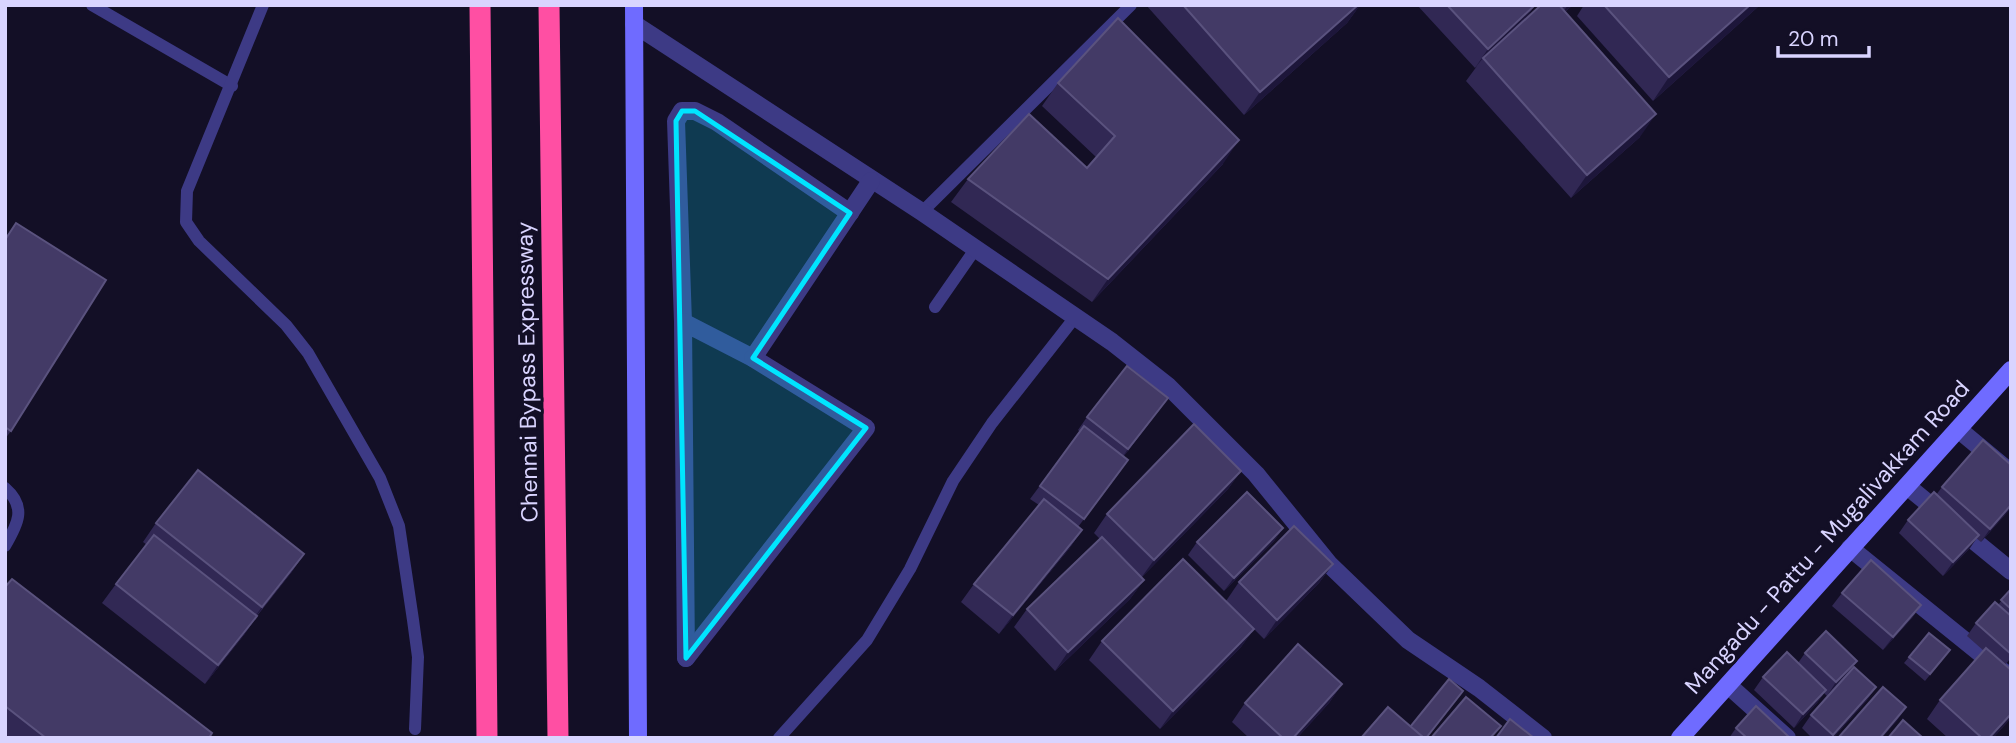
<svg xmlns="http://www.w3.org/2000/svg" width="2016" height="743" font-family="'DM Sans',sans-serif">
	<style>
		.lines { fill: none; stroke-linecap: round; stroke-linejoin: round }
		.lane { stroke: #3d3a85; stroke-width: 12 }
		.street { stroke: #3d3a85; stroke-width: 18 }
		.secondary { stroke: #6f6bff; stroke-width: 18 }
		.highway { stroke: #ff4fa3; stroke-width: 21 }
		.wall { fill: #312854 }
		.shaded-wall { fill: #1d163a }
		.building { fill: #433a66; stroke: #5a527e; stroke-width: 2 }
		.marked { fill: #00e5ff; fill-opacity: 0.2; stroke: #00e5ff; stroke-width: 5; stroke-linejoin: round }
		.labels { text-anchor: middle; stroke-width: 6; stroke-linejoin: round; paint-order: stroke }
		.street-label { font-size: 23px; fill: #d9d4ff; stroke: #130f26 }
	</style>
	<rect width="100%" height="100%" fill="#130f26"/>
	<g class="lines">
		<g class="lane">
			<path d="M92,5L232,86"/>
			<path d="M263,5L187,191L186,222L199,241L286,325L308,353L380,478L399,526L413,620L418,657L415,729"/>
			<path d="M922,212L1131,5"/>
			<path d="M935,307L976,248"/>
			<path d="M5,488C27,507 18,524 5,546"/>
			<path d="M779,738L867,640L910,569L953,481L992,423L1076,316"/>
		</g>
		<g class="street">
			<path d="M634,24L922,212L1112,342L1168,386L1256,474L1329,564L1408,640L1479,688L1543,738"/>
			<path d="M683,322L676,121L682,111H695L717,122L850,213"/>
			<path d="M1958,429L2011,473"/>
			<path d="M1907,486L2011,571"/>
			<path d="M1850,548L2011,678"/>
			<path d="M686,658L683,322L753,358L871,181"/>
			<path d="M686,658L866,428L753,358"/>
			<path d="M1728,685L1787,738"/>
		</g>
		<g class="secondary">
			<path d="M634,5L638,738"/>
			<path d="M1680,738L2011,370"/>
		</g>
		<g class="highway">
			<path d="M480,5L487,738"/>
			<path d="M549,5L558,738"/>
		</g>
	</g>
	<g class="wall">
		<path d="M1146,5H1360L1347,23L1244,115Z"/>
		<path d="M1417,5H1535L1525,20L1541,5H1573L1565,12L1640,137L1571,198L1466,81L1477,66L1475,68Z"/>
		<path d="M1584,5H1760L1653,101L1577,16Z"/>
		<path d="M1058,83L1223,164L1092,302L951,202L968,179L1087,168L1096,157L1042,106Z"/>
		<path d="M16,223L11,431L5,439V238Z"/>
		<path d="M1168,398L1124,456L1119,473L1078,527L1082,530L1069,549L999,634L961,602L974,584L1039,505L1030,499L1080,432L1078,430L1087,417Z"/>
		<path d="M1241,471L1228,489L1141,578L1144,580L1130,599L1055,671L1014,627L1027,609L1100,539L1094,533L1107,514Z"/>
		<path d="M1942,487L2011,508L1981,542L1976,538L1970,548L1943,576L1899,533L1908,520L1936,495Z"/>
		<path d="M156,523L304,554L291,573L257,616L244,635L205,684L102,603L116,584L147,545L143,542Z"/>
		<path d="M1283,528L1274,541L1224,591L1188,555L1197,542Z"/>
		<path d="M1333,564L1319,583L1264,639L1226,601L1239,582Z"/>
		<path d="M5,587L209,738H5Z"/>
		<path d="M2011,589V658L2005,665L2011,670V718L1993,738H1948L1927,719L1940,700L1984,651L1967,636L1976,623L1998,605Z"/>
		<path d="M1842,593L1921,605L1912,618L1883,650L1832,606Z"/>
		<path d="M1254,629L1241,647L1160,729L1089,660L1102,641Z"/>
		<path d="M1950,650L1925,681L1904,663L1909,657Z"/>
		<path d="M1805,653L1857,661L1848,674L1827,696L1824,693L1817,703L1794,728L1754,690L1763,677L1798,663Z"/>
		<path d="M1342,684L1329,703L1297,738H1249L1232,722L1245,703Z"/>
		<path d="M1876,687L1867,700L1833,738H1812L1802,728L1811,715Z"/>
		<path d="M1736,728L1790,738H1729Z"/>
	</g>
	<g class="shaded-wall">
		<path d="M1358,5H1360L1347,23L1244,115L1260,92Z"/>
		<path d="M1535,5L1523,23L1483,58L1475,68L1488,49Z"/>
		<path d="M1568,5H1573L1560,16Z"/>
		<path d="M1750,5H1760L1653,101L1669,77Z"/>
		<path d="M1656,114L1640,137L1571,198L1587,175Z"/>
		<path d="M1239,140L1223,164L1092,302L1108,279Z"/>
		<path d="M1168,398L1159,411L1119,462L1128,449Z"/>
		<path d="M1241,471L1228,489L1141,578L1154,560Z"/>
		<path d="M2011,505V508L1981,542L1990,529Z"/>
		<path d="M1283,528L1274,541L1224,591L1234,578Z"/>
		<path d="M1082,530L1069,549L999,634L1013,615Z"/>
		<path d="M1979,535L1970,548L1943,576L1953,562Z"/>
		<path d="M304,554L291,573L248,626L262,607Z"/>
		<path d="M1333,564L1319,583L1264,639L1277,620Z"/>
		<path d="M1144,580L1130,599L1055,671L1068,652Z"/>
		<path d="M1921,605L1912,618L1883,650L1893,637Z"/>
		<path d="M257,616L244,635L205,684L218,665Z"/>
		<path d="M1254,629L1241,647L1160,729L1173,711Z"/>
		<path d="M1857,661L1848,674L1827,696L1836,682Z"/>
		<path d="M1342,684L1329,703L1297,738H1293Z"/>
		<path d="M1876,687L1867,700L1833,738H1831Z"/>
		<path d="M1826,690L1817,703L1794,728L1803,714Z"/>
		<path d="M1906,707L1897,721L1882,738H1880Z"/>
		<path d="M2011,714V718L1993,738H1989Z"/>
	</g>
	<g class="building">
		<path d="M1183,5H1358L1260,92Z"/>
		<path d="M1447,5H1535L1488,49Z"/>
		<path d="M1541,5H1559L1656,114L1587,175L1483,58Z"/>
		<path d="M1604,5H1750L1669,77Z"/>
		<path d="M1118,18L1239,140L1108,279L968,179L1029,114L1087,168L1115,136L1058,83Z"/>
		<path d="M16,223L106,280L11,431L5,427V240Z"/>
		<path d="M1127,366L1168,398L1128,449L1087,417Z"/>
		<path d="M1194,424L1241,471L1154,560L1107,514Z"/>
		<path d="M1084,426L1128,460L1084,519L1040,486Z"/>
		<path d="M1983,440L2011,465V505L1990,529L1942,487Z"/>
		<path d="M198,470L304,554L262,607L156,523Z"/>
		<path d="M1247,492L1283,528L1234,578L1197,542Z"/>
		<path d="M1934,492L1979,535L1953,562L1908,520Z"/>
		<path d="M1044,499L1082,530L1013,615L974,584Z"/>
		<path d="M1294,526L1333,564L1277,620L1239,582Z"/>
		<path d="M154,535L257,616L218,665L116,584Z"/>
		<path d="M1102,537L1144,580L1068,652L1027,609Z"/>
		<path d="M1183,559L1254,629L1173,711L1102,641Z"/>
		<path d="M1871,560L1921,605L1893,637L1842,593Z"/>
		<path d="M12,579L212,733L209,738H46L5,706V587Z"/>
		<path d="M2011,589V609L2001,600Z"/>
		<path d="M1995,602L2011,616V654L1976,623Z"/>
		<path d="M1826,631L1857,661L1836,682L1805,653Z"/>
		<path d="M1929,633L1950,650L1930,674L1909,657Z"/>
		<path d="M1298,644L1342,684L1293,738H1283L1245,703Z"/>
		<path d="M1986,648L2011,670V714L1989,738H1982L1940,700Z"/>
		<path d="M1787,652L1826,690L1803,714L1763,677Z"/>
		<path d="M1854,667L1876,687L1833,735L1811,715Z"/>
		<path d="M1449,679L1463,691L1426,738H1424L1410,727Z"/>
		<path d="M1883,687L1906,707L1880,738H1838Z"/>
		<path d="M1466,697L1501,726L1490,738H1431Z"/>
		<path d="M1756,706L1790,738H1747L1736,728Z"/>
		<path d="M1388,707L1424,738H1361Z"/>
		<path d="M1510,719L1534,738H1496Z"/>
		<path d="M1903,720L1923,738H1888Z"/>
	</g>
	<path class="marked" d="M682,111H695L850,213L753,358L866,428L686,658L676,121Z"/>
	<g class="labels">
		<g class="street-label">
			<text transform="translate(527 372) rotate(-91)" y="8">Chennai Bypass Expressway</text>
			<text transform="translate(1827 537) rotate(-48)" y="8">Mangadu - Pattu - Mugalivakkam Road</text>
		</g>
	</g>
	<rect width="2016" height="743" fill="none" stroke="#d9d4ff" stroke-width="14"/>
	<path d="M1778 46v10h91v-10" fill="none" stroke="#d9d4ff" stroke-width="3.5"/>
	<text x="1788" y="46" font-size="21" fill="#d9d4ff" stroke="#130f26" stroke-width="5" paint-order="stroke">20 m</text>
</svg>
